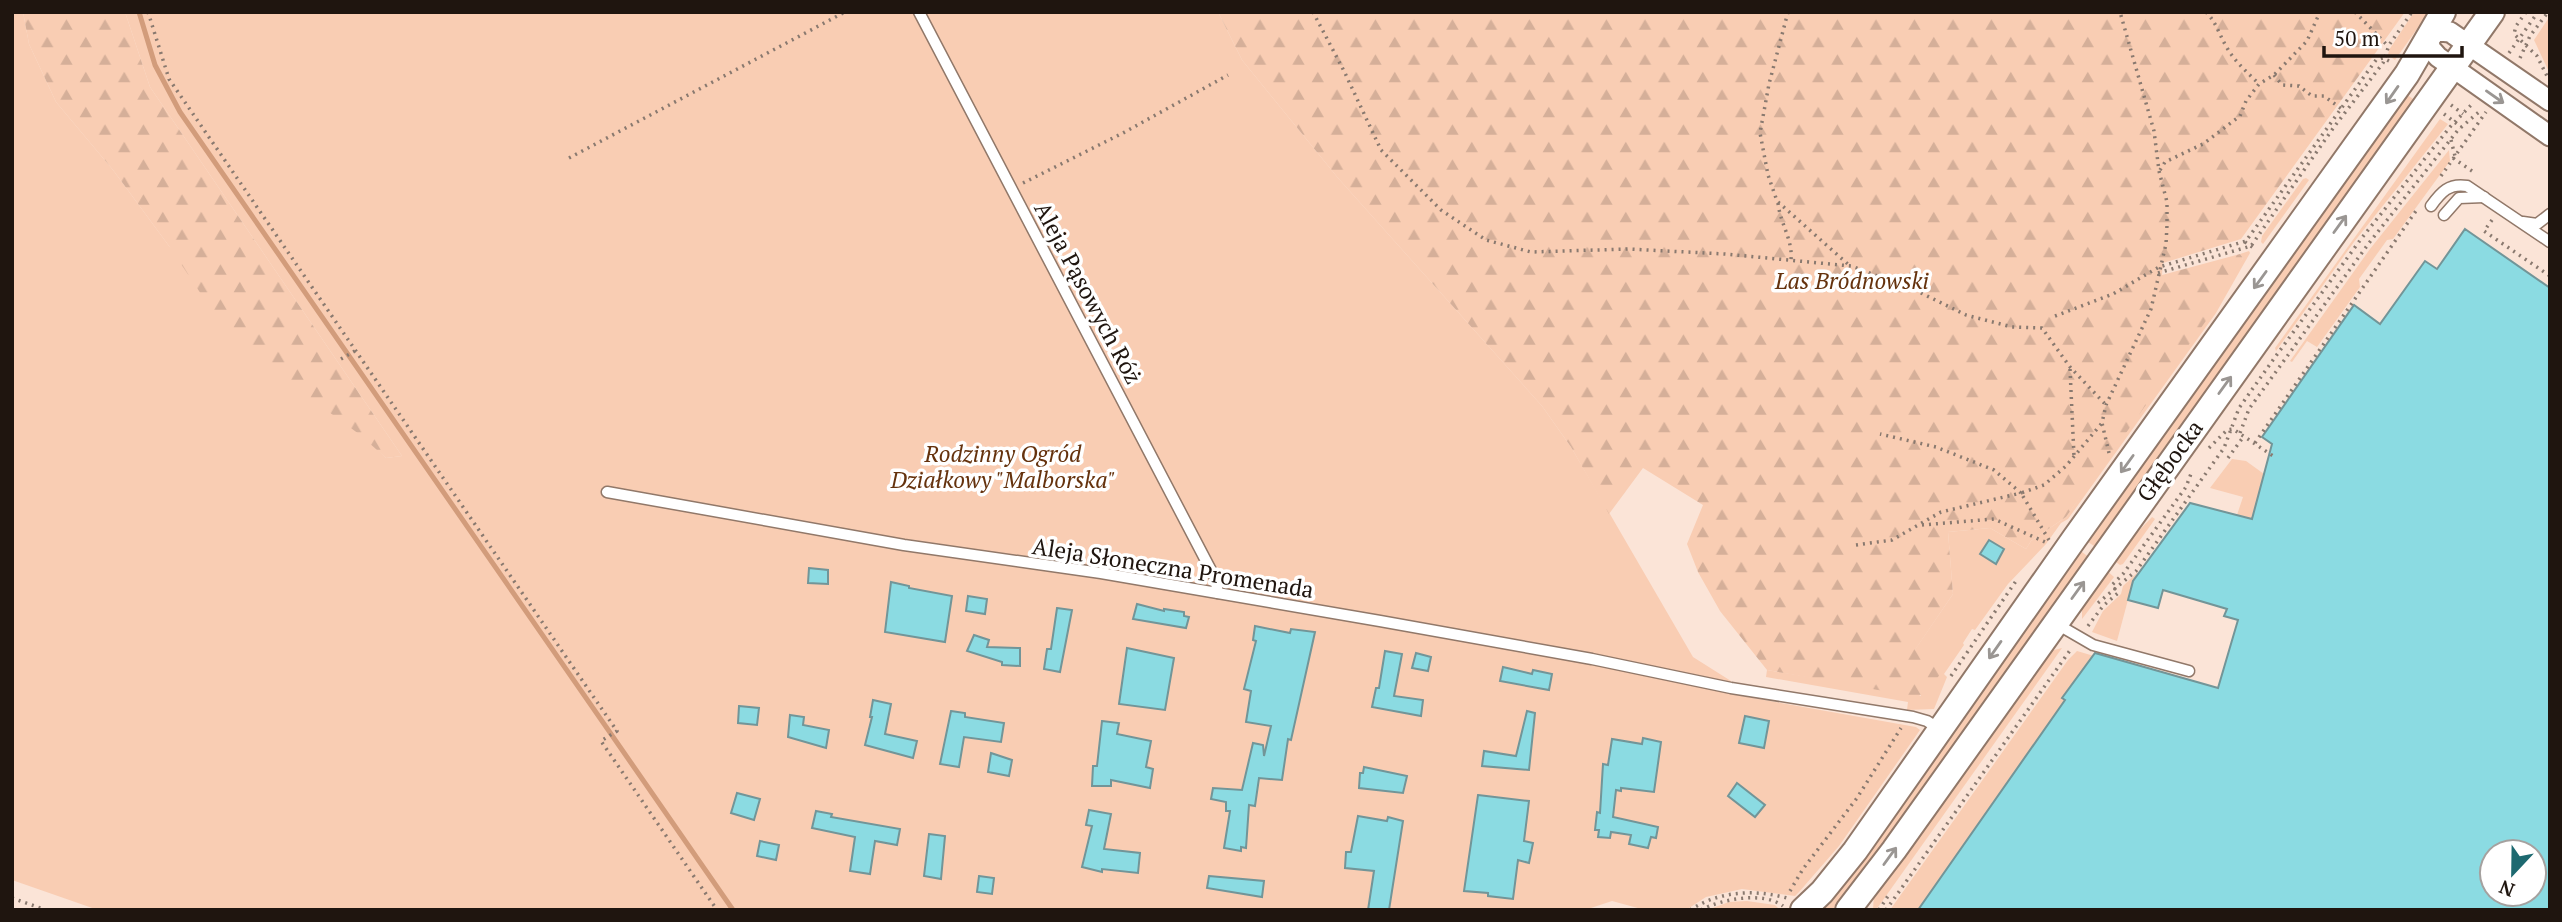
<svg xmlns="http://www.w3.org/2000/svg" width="2562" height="922" font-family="'PT Serif',serif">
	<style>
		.green { fill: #f9cdb3 }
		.forest { fill: url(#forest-firs) }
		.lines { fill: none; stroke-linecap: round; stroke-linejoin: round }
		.stream { stroke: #d29c7b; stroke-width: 5 }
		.building { fill: #8bdbe2; stroke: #729598; stroke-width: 2; fill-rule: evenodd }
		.service-casing { stroke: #917869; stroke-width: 13 }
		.minor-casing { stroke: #917869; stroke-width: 23 }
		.tertiary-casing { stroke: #917869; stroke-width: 28 }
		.path { stroke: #89796f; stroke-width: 3.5; stroke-dasharray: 2 5; stroke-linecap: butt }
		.service { stroke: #fff; stroke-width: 10 }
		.minor { stroke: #fff; stroke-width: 19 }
		.tertiary { stroke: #fff; stroke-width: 24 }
		.oneway { stroke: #9a9693 }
		.labels { text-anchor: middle; stroke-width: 7; stroke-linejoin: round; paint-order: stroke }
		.park-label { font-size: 23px; font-style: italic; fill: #65320d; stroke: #fff }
		.street-label { font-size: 23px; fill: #1f150f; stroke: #fff }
	</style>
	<defs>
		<pattern id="forest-firs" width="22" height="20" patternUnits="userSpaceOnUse" patternTransform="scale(1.75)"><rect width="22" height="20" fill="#f9cdb3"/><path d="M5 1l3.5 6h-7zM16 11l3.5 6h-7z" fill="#d5af99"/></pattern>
	</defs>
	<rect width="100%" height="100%" fill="#fbe4d7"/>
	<g class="green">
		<path d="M12,12H23L29,44L56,102L113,170L169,246L386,458L402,456L150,87L125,12H1218L1242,60L1338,178L1542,406L1571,447L1693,657L1731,681L1730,694L1916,727L1920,730L1839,846L1799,892L1795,896L1742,889L1706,897L1686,910H1645L1612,901L1585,910H98L12,880Z"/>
		<path d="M2414,12H2429L2395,60L2388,55L2389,50Z"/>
		<path d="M2550,16V74L2534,40Z"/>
		<path d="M2406,94L2416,101L2097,548L2085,540Z"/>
		<path d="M2440,119L2448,124L2354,242L2276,351L2275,348Z"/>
		<path d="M2449,150L2450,161L2393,239L2387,240L2359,279L2360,287L2317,347L2307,341L2292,362L2290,361L2370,249Z"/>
		<path d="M2306,178L2309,180L2263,244L2261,242L2262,236L2303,179Z"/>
		<path d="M2249,251L2250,253L2216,313L2068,519L2061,523L2046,544L2008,584L1975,630L1972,629L1963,643L1964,645L1944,674L1947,677L1934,709L1907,710L1908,702L1766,677L1767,670L1921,696L1914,651L1953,594L1948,532L1990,528L2026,549L2031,541L2066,517L2243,258L2240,254Z"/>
		<path d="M2232,459L2246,461L2264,474L2239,565L2240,516L2237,515L2243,497L2210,488Z"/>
		<path d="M2152,517L2155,519L2123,564L2120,565L2112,559Z"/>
		<path d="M2078,549L2090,558L1848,895L1836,910H1818Z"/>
		<path d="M2105,569L2114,577L2082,619V605Z"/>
		<path d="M2138,572L2133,581L2117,641L2092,632L2103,611L2121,594L2123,586Z"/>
		<path d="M2062,648L1876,910H1873L1874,894L2050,651Z"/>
		<path d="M2077,651L2111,661L2094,659L1918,910H1890L2068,660Z"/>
		<path d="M1747,901L1775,905L1780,910H1707L1729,902Z"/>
	</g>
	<g class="forest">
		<path d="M23,12H125L150,87L402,456L386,458L359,434L233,342L169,246L113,170L56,102L29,44Z"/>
		<path d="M1218,12H2405L2241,239L2163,263L2162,275L2240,254L2243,258L2213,311L2066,517L2031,541L2026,549L1990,528L1948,532L1953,594L1915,650L1943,670L1928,691L1917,697L1767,670L1720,611L1698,572L1687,544L1703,505L1643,468L1609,514L1571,447L1542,406L1338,178L1242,60Z"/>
	</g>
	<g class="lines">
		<path class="stream" d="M139,12L155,65L180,112L733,910"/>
	</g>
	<g class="building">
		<path d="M2465,229L2550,288V910H1918L2065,700L2062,698L2095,653L2218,688L2238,620L2224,616L2227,609L2163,590L2158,608L2128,600L2133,581L2190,503L2252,519L2272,444L2262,437L2354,305L2380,324L2425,261L2437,269ZM2492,852H2534V894H2492Z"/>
		<path d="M1989,540L2004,549L1996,564L1980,554Z"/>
		<path d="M809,568L828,570V584L808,583Z"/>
		<path d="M891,582L909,586V588L952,596L945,642L885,632Z"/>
		<path d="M968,596L987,599L985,614L966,611Z"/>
		<path d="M1137,604L1164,611V609L1184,612V616L1189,617L1186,628L1133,619Z"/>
		<path d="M1057,608L1072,610L1060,672L1044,669L1047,649H1051Z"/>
		<path d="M1255,626L1290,633L1291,629L1315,632L1291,740L1288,739L1282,780L1259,778L1255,806L1249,805L1246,848L1241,847V851L1224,848L1230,811H1226V802L1211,799L1213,788L1242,790L1253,743L1263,745L1264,756L1271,726L1246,722L1251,691L1244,689L1256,641L1253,640Z"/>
		<path d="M974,635L989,640L987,647L1020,648V666L1002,665V662L967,651Z"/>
		<path d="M1127,648L1174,658L1165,710L1119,704Z"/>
		<path d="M1385,651L1402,654L1394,696L1423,700L1421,716L1372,707L1376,688H1379Z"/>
		<path d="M1416,653L1431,657L1428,671L1412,668Z"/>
		<path d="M1503,667L1532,674L1533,670L1552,674L1549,690L1500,681Z"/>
		<path d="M873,700L891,704L885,734L917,741L913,758L865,745L872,717H870Z"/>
		<path d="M739,706L759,708L757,725L738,723Z"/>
		<path d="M951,711L965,713V717L1004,723L1001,742L964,737L959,767L940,764Z"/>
		<path d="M1527,711L1535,713L1529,770L1482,766L1484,751L1516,756Z"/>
		<path d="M790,715L804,717L803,725L829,730L826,748L788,737Z"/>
		<path d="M1745,716L1769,721L1764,748L1739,743Z"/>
		<path d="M1102,721L1119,723L1117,734L1151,741L1146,767L1153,769L1150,788L1111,780V786H1092L1093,766H1097Z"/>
		<path d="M1643,738L1661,742L1654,792L1621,788V791L1616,790L1613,817L1658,827L1656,838L1651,837L1648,848L1629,844L1631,835L1611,832L1610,838L1598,837L1599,830H1595L1597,812L1600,813L1603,764L1608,765L1612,739L1642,744Z"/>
		<path d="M991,753L1012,760L1009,776L988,772Z"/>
		<path d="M1364,767L1407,776L1403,793L1359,788L1360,773H1363Z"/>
		<path d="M1737,783L1765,805L1755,817L1728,796Z"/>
		<path d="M737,793L760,799L754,820L731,813Z"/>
		<path d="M1478,795L1529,801L1524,841L1533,843L1529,863L1518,860L1513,899L1488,896V893L1464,891Z"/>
		<path d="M1089,810L1111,814L1104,849L1140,853L1138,873L1102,869V872L1082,867L1092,826L1086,825Z"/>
		<path d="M816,811L832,814L831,817L900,829L897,845L875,841L870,874L850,871L855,837L812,828Z"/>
		<path d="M1358,816L1387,821L1388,817L1403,821L1389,910H1368L1374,871L1345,868L1346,852H1351Z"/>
		<path d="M929,834L945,836L941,879L924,876Z"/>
		<path d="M760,841L779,845L776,860L757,856Z"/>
		<path d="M979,876L994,878L992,894L977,892Z"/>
		<path d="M1209,876L1264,881L1262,897L1207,888Z"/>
	</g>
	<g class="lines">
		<g class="service-casing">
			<g id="service">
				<path d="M919,12L1215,578L1218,593"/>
				<path d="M2431,206C2441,192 2449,183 2467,186L2550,242"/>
				<path d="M2444,215L2459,198L2484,197"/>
				<path d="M2523,222L2537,224L2550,214"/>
				<path d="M607,492L904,545L1101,573L1380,621L1592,659L1731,688L1913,717L1927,721L1939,729"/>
				<path d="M2055,623L2093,645L2189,671"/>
			</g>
		</g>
		<g class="minor-casing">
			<path id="minor" d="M2550,101L2450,32L2438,31L2429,37L2430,48L2438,57L2550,136"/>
		</g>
		<g class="tertiary-casing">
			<g id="tertiary">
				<path d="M1803,910L1822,892L1855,851L2074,539L2407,74L2443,12"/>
				<path d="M1848,910L1894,850L2492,12"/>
			</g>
		</g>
		<g class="path">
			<path d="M148,12L169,79L617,731L601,741L717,910"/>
			<path d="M1313,12L1344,71L1381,150L1441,210L1486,240L1531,252L1628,249L1725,254L1851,266L1915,290L1966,315L2012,327L2042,328L2070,367L2106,405"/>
			<path d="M1788,12L1769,84L1760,133L1768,175L1777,201L1850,266"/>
			<path d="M2206,12C2216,22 2219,34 2226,46C2234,61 2247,72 2259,84"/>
			<path d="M2355,12L2388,46"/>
			<path d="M2526,12L2516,26L2514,34L2537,56L2547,76"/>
			<path d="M2509,53L2538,12"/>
			<path d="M2520,58L2530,36L2548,12"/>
			<path d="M2274,75L2282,85L2299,86L2312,96H2324L2343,110"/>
			<path d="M2451,105L2463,114"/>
			<path d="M2444,114L2461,127"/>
			<path d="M2451,140L2455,156"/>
			<path d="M569,158L845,12"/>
			<path d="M2453,158L2475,173"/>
			<path d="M2160,170L2165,162L2203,144L2240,116L2246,101L2259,84L2274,75L2307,41L2320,12"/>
			<path d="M2441,176L2486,112"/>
			<path d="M1023,183L1123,133L1228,75"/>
			<path d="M1778,203C1780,223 1793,240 1791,260"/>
			<path d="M2492,220L2484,231L2550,276"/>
			<path d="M2245,242L2255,249"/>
			<path d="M2158,273L2251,246L2334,127L2383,63L2389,45L2412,12"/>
			<path d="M2055,316L2113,294L2159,267L2246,241L2376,60L2383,58L2391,62"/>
			<path d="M341,359L355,351"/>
			<path d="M2070,369L2074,456"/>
			<path d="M2240,433L2249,409L2369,243L2458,130L2480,111"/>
			<path d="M2255,443L2418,208"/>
			<path d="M2209,448L2227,430L2233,429L2276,458"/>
			<path d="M2109,453L2102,423L2106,405L2151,309L2166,244L2167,225V202L2159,171L2154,131L2120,12"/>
			<path d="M2228,458L2244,436"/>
			<path d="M1922,525L1994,519L2045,542"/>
			<path d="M2049,540L2021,493L2044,485L2066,466L2102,423"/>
			<path d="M1856,545L1892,540L1941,512L2021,493L1994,470L1936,447L1880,434"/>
			<path d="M2098,603L2136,571L2224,448L2239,408L2273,360L2361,239L2450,127L2474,102"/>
			<path d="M2088,626L2103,606L2118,593L2112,585L2123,574L2186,487L2192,471"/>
			<path d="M1951,676L2016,581"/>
			<path d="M1790,891L1803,869L1857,798L1901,728"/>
			<path d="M12,898L46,910"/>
			<path d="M1690,910C1720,891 1753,889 1787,898"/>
			<path d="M1701,910C1721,899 1764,891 1783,906"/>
			<path d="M1879,910L1888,896"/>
			<path d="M1886,910L2071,649"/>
		</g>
		<use href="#service" class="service"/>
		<use href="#minor" class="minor"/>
		<use href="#tertiary" class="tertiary"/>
	</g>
	<defs><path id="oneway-shaft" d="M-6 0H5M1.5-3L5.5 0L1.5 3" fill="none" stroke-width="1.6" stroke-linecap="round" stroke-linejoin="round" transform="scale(1.75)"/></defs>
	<g class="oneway">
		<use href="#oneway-shaft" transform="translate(2392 95) rotate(125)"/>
		<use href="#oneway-shaft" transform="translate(2495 97) rotate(35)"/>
		<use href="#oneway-shaft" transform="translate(2340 224) rotate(-54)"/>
		<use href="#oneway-shaft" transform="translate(2260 280) rotate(126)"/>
		<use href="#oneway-shaft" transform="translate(2225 385) rotate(-54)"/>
		<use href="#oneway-shaft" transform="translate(2127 464) rotate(126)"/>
		<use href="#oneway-shaft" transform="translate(2078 590) rotate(-54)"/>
		<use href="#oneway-shaft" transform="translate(1995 650) rotate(125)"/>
		<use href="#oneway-shaft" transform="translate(1890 856) rotate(-54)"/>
	</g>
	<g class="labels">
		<g class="park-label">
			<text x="1852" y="289">Las Bródnowski</text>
			<text x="1003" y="462">Rodzinny Ogród<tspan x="1003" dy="26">Działkowy "Malborska"</tspan></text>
		</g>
		<g class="street-label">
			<text transform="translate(1088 293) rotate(62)" y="8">Aleja Pąsowych Róż</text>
			<text transform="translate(2170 461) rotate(-54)" y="8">Głębocka</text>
			<text transform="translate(1173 568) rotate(9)" y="8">Aleja Słoneczna Promenada</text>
		</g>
	</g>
	<rect width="2562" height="922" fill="none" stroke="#1f150f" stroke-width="28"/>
	<g transform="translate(2513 873) rotate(202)"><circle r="33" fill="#ffffff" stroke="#a5a19f" stroke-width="2"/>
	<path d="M0-5L12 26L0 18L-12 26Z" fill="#1d6970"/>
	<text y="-10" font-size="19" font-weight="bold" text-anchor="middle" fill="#1f150f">N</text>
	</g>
	<path d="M2324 46v10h138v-10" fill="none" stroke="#1f150f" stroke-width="3.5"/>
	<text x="2334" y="46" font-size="21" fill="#1f150f" stroke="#ffffff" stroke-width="5" paint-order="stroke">50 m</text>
</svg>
